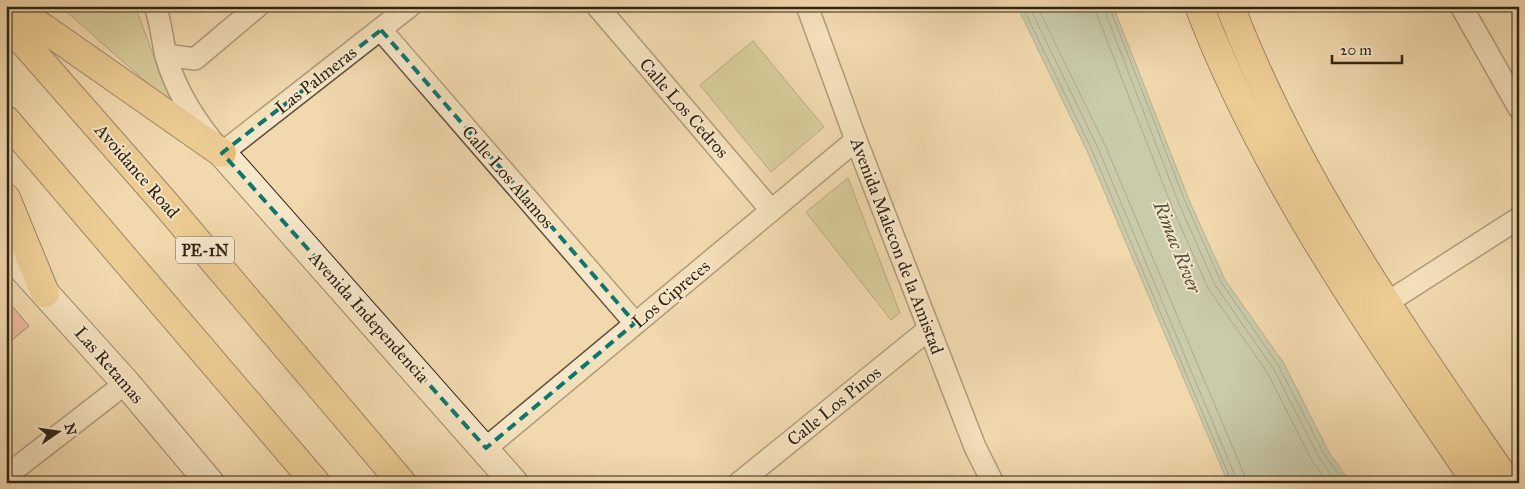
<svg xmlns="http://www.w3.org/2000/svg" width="1525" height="489" font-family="'IM FELL Great Primer',serif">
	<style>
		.green { fill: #bdbe88; stroke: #76714f }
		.water { fill: #9bbaa9; stroke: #707e6e }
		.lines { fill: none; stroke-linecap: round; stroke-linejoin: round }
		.shore { stroke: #666f60; stroke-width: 1 }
		.building { fill: #e6958c; stroke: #302416 }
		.street-casing { stroke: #60513c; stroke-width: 24 }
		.secondary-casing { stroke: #302416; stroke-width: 30 }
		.primary-casing { stroke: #302416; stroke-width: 30 }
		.highway-casing { stroke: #302416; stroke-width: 30 }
		.street { stroke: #f6e6ca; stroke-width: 21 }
		.secondary { stroke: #f6e6ca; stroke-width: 28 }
		.primary { stroke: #e8bc76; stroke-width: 28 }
		.highway { stroke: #e8bc76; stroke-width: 28 }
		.marked { fill: none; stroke: #0f766e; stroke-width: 4; stroke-dasharray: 10 6; stroke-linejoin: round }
		.labels { text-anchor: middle; stroke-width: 4; stroke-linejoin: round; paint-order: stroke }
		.shield { fill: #f6e6ca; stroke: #6b5e4c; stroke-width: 1 }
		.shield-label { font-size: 16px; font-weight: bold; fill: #302416 }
		.street-label { font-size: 18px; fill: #302416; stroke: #f6e6ca }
		.water-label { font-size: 19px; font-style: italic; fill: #505142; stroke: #f6e6ca }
	</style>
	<rect width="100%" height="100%" fill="#f1d8ad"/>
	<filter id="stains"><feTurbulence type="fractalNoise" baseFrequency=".004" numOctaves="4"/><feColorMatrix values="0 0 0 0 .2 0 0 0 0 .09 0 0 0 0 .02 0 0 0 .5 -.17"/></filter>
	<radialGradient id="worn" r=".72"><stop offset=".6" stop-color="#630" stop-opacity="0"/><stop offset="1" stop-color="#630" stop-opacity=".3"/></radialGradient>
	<g class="green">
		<path d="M60,6H135L161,76L178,110Z"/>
		<path d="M753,41L824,127L771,172L700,85Z"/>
		<path d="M848,178L900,313L891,320L806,212Z"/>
	</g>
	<path class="water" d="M1017,6H1113L1189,200L1225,280L1283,362L1329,452L1351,483H1228L1088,153Z"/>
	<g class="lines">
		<g class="shore">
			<path d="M1022,6L1092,150L1232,483"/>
			<path d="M1029,6L1098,148L1238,483"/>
			<path d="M1037,6L1105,145L1244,474L1246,483"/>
			<path d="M1095,6L1097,15L1172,207L1208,288L1267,372L1312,461L1328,483"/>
			<path d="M1103,6L1179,204L1215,285L1273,368L1319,457L1337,483"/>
			<path d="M1109,6L1185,201L1221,282L1278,365L1324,454L1345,483"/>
		</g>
	</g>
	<path class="building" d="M6,299L29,326L6,345Z"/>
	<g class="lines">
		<g class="street-casing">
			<g id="street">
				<path d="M155,6C161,22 162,39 166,56C176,93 197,124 222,153L410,6"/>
				<path d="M597,6L771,210"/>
				<path d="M807,6L856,140L956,398L975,447L993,483"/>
				<path d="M1461,6L1519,108"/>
				<path d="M381,30L635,323"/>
				<path d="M166,55L195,59L258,6"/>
				<path d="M1374,311L1519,218"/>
				<path d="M486,448L856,140"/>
				<path d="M6,476L126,383"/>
				<path d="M739,483L929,329"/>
			</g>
		</g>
		<g class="secondary-casing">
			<g id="secondary">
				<path d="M222,153L514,483"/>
				<path d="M6,250L126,383L210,483"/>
			</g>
		</g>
		<g class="primary-casing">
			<g id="primary">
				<path d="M1199,6C1265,179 1373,331 1477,483"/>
				<path d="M1230,6C1296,180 1404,331 1508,483"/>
			</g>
		</g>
		<g class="highway-casing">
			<g id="highway">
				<path d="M6,6L42,27L222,153"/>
				<path d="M6,22L164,202L402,483"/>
				<path d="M6,120L316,483"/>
				<path d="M6,198L45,293"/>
			</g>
		</g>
		<use href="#street" class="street"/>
		<use href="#secondary" class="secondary"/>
		<use href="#primary" class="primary"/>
		<use href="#highway" class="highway"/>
	</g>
	<path d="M0 0H1525V489H0ZM381,30L635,323L486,448L222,153Z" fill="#f1d8ad" fill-opacity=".55" fill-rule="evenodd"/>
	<path class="marked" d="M381,30L635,323L486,448L222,153Z"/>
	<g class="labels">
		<rect class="shield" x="176" y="236.5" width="58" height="27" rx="4"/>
		<g class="shield-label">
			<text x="205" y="256">PE-1N</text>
		</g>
		<g class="street-label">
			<text transform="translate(316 80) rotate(-38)" y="6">Las Palmeras</text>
			<text transform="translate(684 108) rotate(49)" y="6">Calle Los Cedros</text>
			<text transform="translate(137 171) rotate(49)" y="6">Avoidance Road</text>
			<text transform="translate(508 177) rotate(49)" y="6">Calle Los Alamos</text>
			<text transform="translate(897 246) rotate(69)" y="6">Avenida Malecon de la Amistad</text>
			<text transform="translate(671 294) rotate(-40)" y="6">Los Cipreces</text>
			<text transform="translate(369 317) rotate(48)" y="6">Avenida Independencia</text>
			<text transform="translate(109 365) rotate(49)" y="6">Las Retamas</text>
			<text transform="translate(834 406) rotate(-39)" y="6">Calle Los Pinos</text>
		</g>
		<g class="water-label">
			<text transform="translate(1178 247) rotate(68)" y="7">Rimac River</text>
		</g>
	</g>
	<rect width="1525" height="489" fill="none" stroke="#f1d8ad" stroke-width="25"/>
	<rect x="8" y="8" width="1510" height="474" fill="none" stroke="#302416" stroke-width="2.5"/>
	<rect x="12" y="12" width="1500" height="464" fill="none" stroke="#302416"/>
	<g transform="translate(58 432) rotate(77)" stroke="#f6e6ca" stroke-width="4" paint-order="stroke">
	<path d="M0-4L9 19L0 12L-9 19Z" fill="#302416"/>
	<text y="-8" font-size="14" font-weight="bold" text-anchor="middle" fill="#302416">N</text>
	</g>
	<path d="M1332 55v8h70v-8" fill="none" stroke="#302416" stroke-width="2.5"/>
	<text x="1340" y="55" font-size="15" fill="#302416" stroke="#f6e6ca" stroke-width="4" paint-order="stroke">20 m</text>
	<rect width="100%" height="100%" filter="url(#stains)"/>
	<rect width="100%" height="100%" fill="url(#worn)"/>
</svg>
